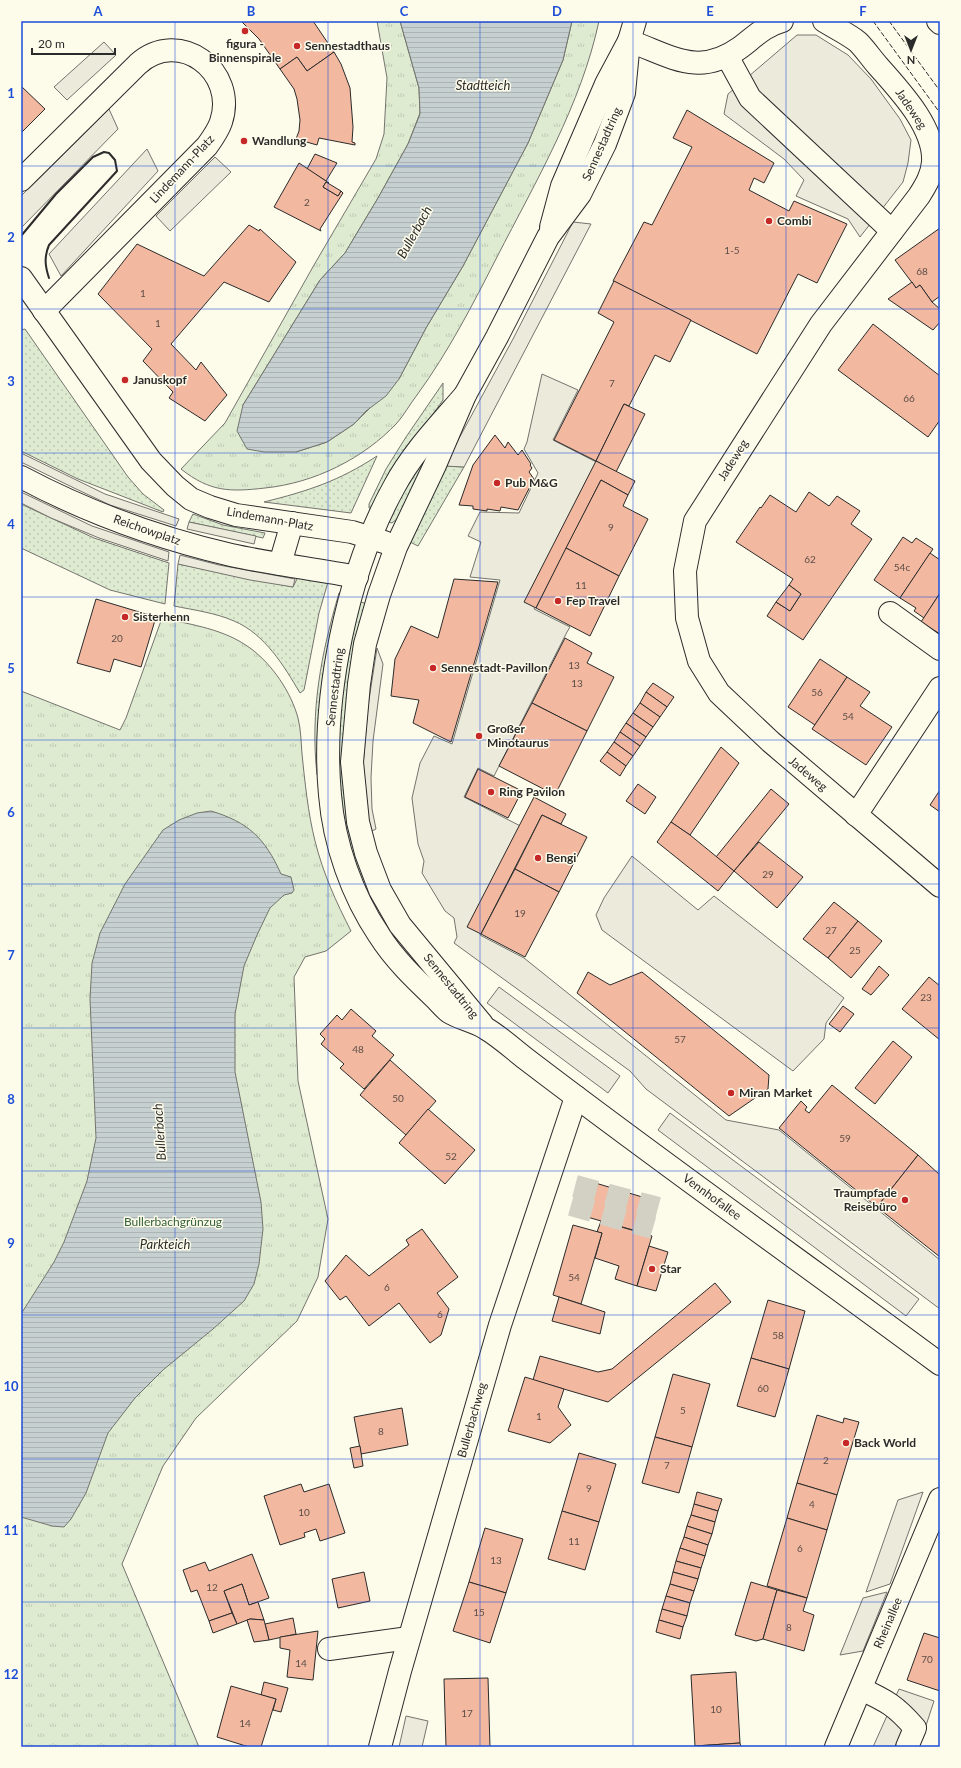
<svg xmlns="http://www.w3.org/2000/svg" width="961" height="1768" font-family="Lato,sans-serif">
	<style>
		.grass { fill: url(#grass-dots); stroke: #74746e }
		.park { fill: url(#park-tufts); stroke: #74746e }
		.parking { fill: #eceadb; stroke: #74746e }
		.water { fill: url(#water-rules); stroke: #74746e }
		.building { fill: #f2b8a0; stroke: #2b2b2b }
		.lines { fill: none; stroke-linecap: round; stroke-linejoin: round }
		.minor-tunnel { stroke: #d3d1c4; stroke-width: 22; stroke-dasharray: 22 11; stroke-linecap: butt }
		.minor-casing { stroke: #2b2b2b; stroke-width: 24 }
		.major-casing { stroke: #2b2b2b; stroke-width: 24 }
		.minor { stroke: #fdfbea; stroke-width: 22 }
		.major { stroke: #fdfbea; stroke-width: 22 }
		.fence { stroke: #2b2b2b; stroke-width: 1; stroke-dasharray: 5 2; stroke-linecap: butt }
		.wall { stroke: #2b2b2b; stroke-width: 2 }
		.grid { fill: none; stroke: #1d4ed8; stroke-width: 1; stroke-opacity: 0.55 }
		.poi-dot { fill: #c62828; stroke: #fdfbea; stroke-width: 1.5 }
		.labels { text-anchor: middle; stroke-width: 3; stroke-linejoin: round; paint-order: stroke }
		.number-label { font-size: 10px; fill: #5d4e48 }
		.poi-label { font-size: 12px; font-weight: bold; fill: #2b2b2b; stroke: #fdfbea; text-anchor: start }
		.street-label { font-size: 12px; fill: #2b2b2b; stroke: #fdfbea }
		.park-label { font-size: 12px; fill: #34623c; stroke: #fdfbea }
		.water-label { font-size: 13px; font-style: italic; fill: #2b2b2b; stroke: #fdfbea }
		.neatline { fill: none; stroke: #1d4ed8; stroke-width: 1.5 }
		.grid-label { font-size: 13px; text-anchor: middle; font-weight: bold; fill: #1d4ed8 }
	</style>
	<defs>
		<pattern id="grass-dots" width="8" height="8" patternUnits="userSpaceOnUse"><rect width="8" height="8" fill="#deebd1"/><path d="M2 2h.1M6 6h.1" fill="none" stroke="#bfcab4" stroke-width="1.8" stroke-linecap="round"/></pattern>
		<pattern id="park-tufts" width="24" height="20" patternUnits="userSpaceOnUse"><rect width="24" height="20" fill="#deebd1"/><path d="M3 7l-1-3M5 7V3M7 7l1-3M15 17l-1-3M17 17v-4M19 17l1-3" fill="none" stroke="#bfcab4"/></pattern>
		<pattern id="water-rules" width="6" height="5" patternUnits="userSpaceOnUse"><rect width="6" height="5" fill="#c7d0d0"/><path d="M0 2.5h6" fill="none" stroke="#abb3b3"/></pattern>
	</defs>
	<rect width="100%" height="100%" fill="#fdfbea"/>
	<g class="grass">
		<path d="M25,329L128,477L143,494L164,510L163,512L78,479L21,451V330Z"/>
		<path d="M443,383V400L414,441L374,509L369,508V504L386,469L406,437Z"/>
		<path d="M433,450L398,518L392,523L388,522L408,477Z"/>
		<path d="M377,456L351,513L264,502C308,491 339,481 377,456Z"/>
		<path d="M444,466L464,467L418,546L410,542Z"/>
		<path d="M21,504L94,538L169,563L165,604L110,590L21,548Z"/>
		<path d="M193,514L223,525L265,533L263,538L189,522Z"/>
		<path d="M178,564L293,587L298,577L328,582L319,613L304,690L300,693C284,666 265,634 234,621C216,613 194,610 174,606Z"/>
		<path d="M339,593H344L320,775H317C310,711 321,654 339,593Z"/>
		<path d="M358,601L367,604L371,887L362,890L342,826L336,727Z"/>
	</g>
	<g class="park">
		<path d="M377,21H400L419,88L420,113L408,144L378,198L345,253L320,280L243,405L296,452L327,442L354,424L399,379L426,328L463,266L528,143L563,60L572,21H599C581,105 536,181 497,257C473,304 449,351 417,395C410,404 404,415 397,423C363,459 314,483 265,488C230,492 210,492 181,469L225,423L314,265L376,159L384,134L387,78Z"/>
		<path d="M162,618C193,625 224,629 250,648C272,664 291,692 298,718C301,730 301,742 302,754C305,783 308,813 315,841C323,873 336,902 351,931L326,951L305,957L294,977L298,1081L328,1219L318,1277L297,1321L196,1418L163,1466L122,1564L199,1747H21V691L120,730L126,718Z"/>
	</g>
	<g class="parking">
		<path d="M797,35H816L848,55L871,79L900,119L911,140L908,163L903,182L860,237L848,219L796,196L804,180L784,159L724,114L728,94Z"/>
		<path d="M104,42L116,55L67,100L54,87Z"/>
		<path d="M109,109L118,129L21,228V196Z"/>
		<path d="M147,149L158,171L61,276L49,254Z"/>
		<path d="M215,157L231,172L170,231L156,216Z"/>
		<path d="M573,222L591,224L464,467L444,466L513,339Z"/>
		<path d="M542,374L578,390L553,440L606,467L534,609L570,627L567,632L494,776L478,768L464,797L532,832L480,935L524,958L726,1120L779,1130L940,1260V1309L646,1089L630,1071L454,943L457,937L454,918L445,911L422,873L424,861L418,844L412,798L420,763L434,736L452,744L500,580L470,577L481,542L468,536L480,512L519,513L538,473L524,449L527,442Z"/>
		<path d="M21,453L105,494L179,519L176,526L110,505L74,488L21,462Z"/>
		<path d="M21,492L92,526L169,552L168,561L99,538L51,518L21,503Z"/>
		<path d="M189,522L256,536L254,544L187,529Z"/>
		<path d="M180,555L219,565L295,579L293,587L250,580L178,564Z"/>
		<path d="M377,648L383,664L373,741L371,778L372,809L376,829L368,833L362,778L368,706Z"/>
		<path d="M632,856L698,910L714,896L844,998L826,1023L824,1039L793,1071L602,930L596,915L604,898Z"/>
		<path d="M499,987L620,1076L608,1093L487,1003Z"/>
		<path d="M670,1113L919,1299L906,1316L658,1130Z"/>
		<path d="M923,1492L890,1584L866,1592L898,1500Z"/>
		<path d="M887,1592L863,1651L840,1655L863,1598Z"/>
		<path d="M899,1689L934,1701L919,1747H873Z"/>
		<path d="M406,1716L428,1721L422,1747H399Z"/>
	</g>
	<g class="water">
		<path d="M400,21H572L563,60L528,143L463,266L426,328L399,379L386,396L366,411L354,424L327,442L296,452H264L247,449L237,431L243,405L320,280L345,253L378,198L408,144L420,114L419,88Z"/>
		<path d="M211,811C248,822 265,838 281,874L291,877L294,890L292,893L284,895L270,908L257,935L244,966L235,1014V1072L261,1202L263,1229L259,1264L254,1284L244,1301L213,1329L163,1370L135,1398L108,1433L86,1493L71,1519L64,1527L52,1526L21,1517V1314L54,1262L64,1242L87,1181L96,1138L90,999L92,963L100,933L125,884L163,830L179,820L197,813Z"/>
	</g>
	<g class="building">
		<path d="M241,21H313L334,52L307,71L297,57L280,69L259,39Z"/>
		<path d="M334,52L341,64L350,88L353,127L352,142L355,143V145L319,138L317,145L296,139L299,131L300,120L297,99L294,89L280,69L297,57L307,71Z"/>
		<path d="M21,86L45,109L21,133Z"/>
		<path d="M687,110L774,163L764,183L754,178L749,190L789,211L794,201L847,224L817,283L798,274L757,354L613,281L644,222L652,225L692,147L673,138Z"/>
		<path d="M315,154L337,163L326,181L307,169Z"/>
		<path d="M299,163L329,183L326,182L323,187L338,196L341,191L343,193L320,229L321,231L274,207Z"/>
		<path d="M326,182L341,191L338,196L323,187Z"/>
		<path d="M249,225L259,231L260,229L296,262L269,302L224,282L171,344L196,370L201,362L227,395L205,421L169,398L173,392L143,361L152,349L98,294L137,244L204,276Z"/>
		<path d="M940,228V296L932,302L920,285L916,288L895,260Z"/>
		<path d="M614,281L691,320L670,362L655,355L629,406L624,404L596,461L554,440L614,322L598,313Z"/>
		<path d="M912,282L916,288L920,285L932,302L940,309V322L933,330L888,299Z"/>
		<path d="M873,324L940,376V420L928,437L838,370Z"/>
		<path d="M624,404L645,414L616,472L596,461Z"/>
		<path d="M495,435L505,448L508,442L518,455L522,450L531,464L530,465L532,468L529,472L534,479L518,510L501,507L500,511L487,509V511L473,509V506L459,505L473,465Z"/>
		<path d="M596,461L635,481L628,495L601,480L536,608L524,602Z"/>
		<path d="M601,480L628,495L623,506L648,519L619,576L566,548Z"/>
		<path d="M809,492L829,506L837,496L860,511L851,524L872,539L803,640L767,616L776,602L790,611L801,594L789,585L793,579L736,542L760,507L761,508L770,495L796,512Z"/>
		<path d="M903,537L912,543L916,538L933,549L900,598L874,580Z"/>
		<path d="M566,548L619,576L590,636L536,608Z"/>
		<path d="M930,553L940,560V593L924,618L914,611L916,608L900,598Z"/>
		<path d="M454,579L498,582L451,742L413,723L419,700L391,696L395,659L411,626L438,638Z"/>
		<path d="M789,585L801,594L790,611L776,602Z"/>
		<path d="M940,593V634L921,622Z"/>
		<path d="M96,599L156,617L141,667L114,659L110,672L77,663Z"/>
		<path d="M565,638L592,653L587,663L614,677L587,731L532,703Z"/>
		<path d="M820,659L847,677L815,725L788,707Z"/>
		<path d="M847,677L870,692L860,706L892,727L866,765L812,729Z"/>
		<path d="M653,683L674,697L667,707L646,692Z"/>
		<path d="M646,692L667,707L660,717L640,703Z"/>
		<path d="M532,703L587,731L555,795L499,766Z"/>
		<path d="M640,703L660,717L653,727L633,713Z"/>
		<path d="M633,713L653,727L646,737L626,723Z"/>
		<path d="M626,723L646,737L640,746L620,732Z"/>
		<path d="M620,732L640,746L633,756L614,742Z"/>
		<path d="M614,742L633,756L626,766L607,752Z"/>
		<path d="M721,747L739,763L690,835L671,822Z"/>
		<path d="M607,752L626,766L620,776L600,761Z"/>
		<path d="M478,769L522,791L508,818L465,797Z"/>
		<path d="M638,784L656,797L645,814L626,801Z"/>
		<path d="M771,789L789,804L734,871L716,857Z"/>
		<path d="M940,790V812L930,805Z"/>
		<path d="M534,797L566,814L561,824L542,815L481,934L467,927Z"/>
		<path d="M542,815L587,837L559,892L515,869Z"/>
		<path d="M671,822L690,835L734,871L718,891L657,842Z"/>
		<path d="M759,842L803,877L777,908L734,871Z"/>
		<path d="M515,869L559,892L525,957L481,934Z"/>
		<path d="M834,902L858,921L828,958L803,939Z"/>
		<path d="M858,921L882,941L851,978L828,958Z"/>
		<path d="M879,966L889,975L871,995L862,989Z"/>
		<path d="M588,972L610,985L642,972L769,1075L768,1089L729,1116L577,993Z"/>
		<path d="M929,977L940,986V1040L902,1009Z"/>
		<path d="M843,1006L854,1014L840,1032L829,1024Z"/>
		<path d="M351,1009L376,1031L372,1036L394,1055L364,1089L340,1068L344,1064L321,1044L325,1039L320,1034L337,1015L342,1020Z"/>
		<path d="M893,1041L912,1057L875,1104L855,1088Z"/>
		<path d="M390,1060L436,1101L406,1135L360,1095Z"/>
		<path d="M832,1085L918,1155L877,1207L779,1128L801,1101L807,1107L805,1110L809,1113Z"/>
		<path d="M428,1109L475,1150L445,1184L399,1143Z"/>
		<path d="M918,1155L940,1175V1257L877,1207Z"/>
		<path d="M582,1179L649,1199L640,1232L573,1213Z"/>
		<path d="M601,1221L652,1236L637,1286L615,1279L619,1266L595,1258L602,1233L597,1232Z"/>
		<path d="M573,1225L602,1233L581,1304L553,1295Z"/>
		<path d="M422,1229L458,1277L437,1293L449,1309L441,1335L430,1343L399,1303L369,1326L346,1296L340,1300L325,1281L346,1255L369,1276L409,1245L406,1240Z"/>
		<path d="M649,1246L668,1252L656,1291L637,1286Z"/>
		<path d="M715,1283L731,1302L608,1402L533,1380L540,1356L598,1372L612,1369Z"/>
		<path d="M559,1297L605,1312L600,1334L552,1321Z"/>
		<path d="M768,1300L805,1311L789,1369L751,1358Z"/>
		<path d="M751,1358L789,1369L775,1417L737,1406Z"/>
		<path d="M673,1374L710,1384L692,1447L655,1437Z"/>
		<path d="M525,1377L564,1389L558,1407L571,1425L550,1443L508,1431Z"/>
		<path d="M402,1408L408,1445L361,1454L354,1417Z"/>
		<path d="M817,1415L843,1423L844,1418L859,1422L837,1495L797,1483Z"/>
		<path d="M655,1437L692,1447L679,1493L642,1483Z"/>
		<path d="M360,1446L363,1466L354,1468L350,1448Z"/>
		<path d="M579,1453L616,1464L599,1522L562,1511Z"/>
		<path d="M797,1483L837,1495L827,1530L787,1518Z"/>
		<path d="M301,1484L304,1492L329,1484L345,1533L320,1541L316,1529L304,1533L305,1537L280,1545L264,1496Z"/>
		<path d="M697,1492L722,1499L718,1511L694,1504Z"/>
		<path d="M694,1504L718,1511L715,1522L691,1515Z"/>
		<path d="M562,1511L599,1522L585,1570L548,1559Z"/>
		<path d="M691,1515L715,1522L712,1534L687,1526Z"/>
		<path d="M787,1518L827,1530L807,1598L767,1586Z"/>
		<path d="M687,1526L712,1534L708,1545L684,1537Z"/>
		<path d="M485,1528L523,1539L506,1593L469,1582Z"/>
		<path d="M684,1537L708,1545L705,1556L680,1548Z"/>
		<path d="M680,1548L705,1556L701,1568L676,1561Z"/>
		<path d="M252,1554L269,1598L249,1605L242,1584L224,1591L232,1613L209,1621L197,1590L191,1592L183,1570L205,1562L209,1571Z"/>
		<path d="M676,1561L701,1568L698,1579L673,1572Z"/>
		<path d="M364,1572L370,1601L338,1608L332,1579Z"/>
		<path d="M673,1572L698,1579L694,1591L670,1584Z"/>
		<path d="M469,1582L506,1593L490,1643L453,1631Z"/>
		<path d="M751,1582L777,1590L763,1639L756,1641L735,1635Z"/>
		<path d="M242,1584L249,1605L258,1602L264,1620L250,1619L237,1624L224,1591Z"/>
		<path d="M670,1584L694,1591L690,1603L666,1596Z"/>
		<path d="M777,1590L807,1598L803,1611L814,1615L804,1651L763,1639Z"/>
		<path d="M666,1596L690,1603L687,1616L662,1609Z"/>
		<path d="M662,1609L687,1616L683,1627L659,1620Z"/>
		<path d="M232,1613L237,1624L213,1633L209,1621Z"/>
		<path d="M293,1618L296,1634L269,1640L265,1624Z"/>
		<path d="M250,1619L264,1620L269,1640L254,1642L247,1620Z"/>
		<path d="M659,1620L683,1627L680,1639L656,1632Z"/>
		<path d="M318,1631L313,1680L287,1677L290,1650L280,1648V1637Z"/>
		<path d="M924,1633L940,1638V1691L907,1680Z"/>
		<path d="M736,1672L740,1743L695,1746L691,1675Z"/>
		<path d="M488,1678L490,1747H446L444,1679Z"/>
		<path d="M264,1682L288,1688L281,1712L273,1710L276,1699L261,1695Z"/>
		<path d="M231,1686L276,1699L261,1747H249L217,1737Z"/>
		<path d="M740,1743L741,1747H695V1746Z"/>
	</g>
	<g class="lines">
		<g class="minor-tunnel">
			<path d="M575,1186L658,1208"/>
			<path d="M571,1205L653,1228"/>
		</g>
		<g class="minor-casing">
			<g id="minor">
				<path d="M824,21C835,28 848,34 858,42C865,49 871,58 878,66C899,90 935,127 933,162C932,175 926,185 919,196L821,324L695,521L685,571L687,618L699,661L719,693L771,742L940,886"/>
				<path d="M629,41C672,56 698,78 741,47C754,37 766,25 782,21"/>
				<path d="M727,56L750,98L892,231"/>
				<path d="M21,180L138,64C179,27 238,71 221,122C218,131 212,139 207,146L44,311"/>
				<path d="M551,227L562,186L606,84L629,41L635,21"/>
				<path d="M21,278L151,461L175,486L191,499L210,507L236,515L352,532L384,542"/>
				<path d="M465,395C440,424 412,453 394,487C347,572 321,699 330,795C334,844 352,895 379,935C394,959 415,979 435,998C439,1002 444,1008 449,1012C460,1019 474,1021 485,1028C499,1036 513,1049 526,1059C662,1163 802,1262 940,1364"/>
				<path d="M21,477C87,512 158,538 231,555C272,564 315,569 357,577"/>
				<path d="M280,564L292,523"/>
				<path d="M890,613L940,649"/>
				<path d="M856,815L940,688"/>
				<path d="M482,1024L400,925L380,890L366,853L358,822L352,762L359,684L365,644L379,595L396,547L435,465L465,395L497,337L548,237L580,194L605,144L624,93L629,41"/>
				<path d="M329,1649L409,1638"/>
				<path d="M861,1689C887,1701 896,1706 915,1728L907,1747"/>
				<path d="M380,1747L400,1671L500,1325L576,1097"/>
				<path d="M836,1747L940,1499"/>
			</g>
		</g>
		<g class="major-casing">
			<path id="major" d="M938,21L940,23"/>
		</g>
		<use href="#minor" class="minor"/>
		<use href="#major" class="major"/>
		<g class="fence">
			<path d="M873,21L940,113"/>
			<path d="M889,21L940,91"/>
		</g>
		<path class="wall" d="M21,236L56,194L93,157L104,152L109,153L115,160L117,171L49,245C44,257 45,266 49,278"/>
	</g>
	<path class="grid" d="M175,21V1747M328,21V1747M480,21V1747M633,21V1747M786,21V1747M21,166H940M21,309H940M21,453H940M21,597H940M21,740H940M21,884H940M21,1028H940M21,1171H940M21,1315H940M21,1459H940M21,1602H940"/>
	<g class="poi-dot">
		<circle cx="245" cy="31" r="4"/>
		<circle cx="297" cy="46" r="4"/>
		<circle cx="244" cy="141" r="4"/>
		<circle cx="769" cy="221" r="4"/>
		<circle cx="125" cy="380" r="4"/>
		<circle cx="497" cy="483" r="4"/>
		<circle cx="558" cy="601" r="4"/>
		<circle cx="125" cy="617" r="4"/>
		<circle cx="433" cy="668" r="4"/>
		<circle cx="479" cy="736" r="4"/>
		<circle cx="491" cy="792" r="4"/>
		<circle cx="538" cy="858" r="4"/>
		<circle cx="731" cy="1093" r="4"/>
		<circle cx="905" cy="1200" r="4"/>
		<circle cx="652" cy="1269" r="4"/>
		<circle cx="846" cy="1443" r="4"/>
	</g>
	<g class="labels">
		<g class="number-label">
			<text x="307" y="206">2</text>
			<text x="732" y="254">1-5</text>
			<text x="922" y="275">68</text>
			<text x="143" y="297">1</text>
			<text x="158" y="327">1</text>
			<text x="612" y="387">7</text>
			<text x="909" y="402">66</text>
			<text x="611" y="531">9</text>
			<text x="810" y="563">62</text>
			<text x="902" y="571">54c</text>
			<text x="581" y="589">11</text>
			<text x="117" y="642">20</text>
			<text x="574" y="669">13</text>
			<text x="577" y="687">13</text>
			<text x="817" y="696">56</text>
			<text x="848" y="720">54</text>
			<text x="768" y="878">29</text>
			<text x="520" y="917">19</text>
			<text x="831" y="934">27</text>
			<text x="855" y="954">25</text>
			<text x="926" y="1001">23</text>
			<text x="680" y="1043">57</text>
			<text x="358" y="1053">48</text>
			<text x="398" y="1102">50</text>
			<text x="845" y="1142">59</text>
			<text x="451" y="1160">52</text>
			<text x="574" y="1281">54</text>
			<text x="387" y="1291">6</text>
			<text x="440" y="1318">6</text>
			<text x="778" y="1339">58</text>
			<text x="763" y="1392">60</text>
			<text x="683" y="1414">5</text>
			<text x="539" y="1420">1</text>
			<text x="381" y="1435">8</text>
			<text x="826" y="1464">2</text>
			<text x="667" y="1469">7</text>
			<text x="589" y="1492">9</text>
			<text x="812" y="1508">4</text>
			<text x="304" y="1516">10</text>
			<text x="574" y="1545">11</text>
			<text x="800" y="1552">6</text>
			<text x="496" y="1564">13</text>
			<text x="212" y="1591">12</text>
			<text x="479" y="1616">15</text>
			<text x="789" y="1631">8</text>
			<text x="927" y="1663">70</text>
			<text x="301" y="1667">14</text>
			<text x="716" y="1713">10</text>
			<text x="467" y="1717">17</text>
			<text x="245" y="1727">14</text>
		</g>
		<g class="poi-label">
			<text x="245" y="48" text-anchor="middle">figura -<tspan x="245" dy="14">Binnenspirale</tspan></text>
			<text x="305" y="50">Sennestadthaus</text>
			<text x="252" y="145">Wandlung</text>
			<text x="777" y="225">Combi</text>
			<text x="133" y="384">Januskopf</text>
			<text x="505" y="487">Pub M&amp;G</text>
			<text x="566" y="605">Fep Travel</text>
			<text x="133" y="621">Sisterhenn</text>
			<text x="441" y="672">Sennestadt-Pavillon</text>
			<text x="487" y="733">Großer<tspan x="487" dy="14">Minotaurus</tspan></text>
			<text x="499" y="796">Ring Pavilon</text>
			<text x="546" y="862">Bengi</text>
			<text x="739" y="1097">Miran Market</text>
			<text x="897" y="1197" text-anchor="end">Traumpfade<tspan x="897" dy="14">Reisebüro</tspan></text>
			<text x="660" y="1273">Star</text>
			<text x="854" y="1447">Back World</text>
		</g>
		<g class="street-label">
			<text transform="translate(911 109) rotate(56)" y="4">Jadeweg</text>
			<text transform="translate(602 144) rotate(-66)" y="4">Sennestadtring</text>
			<text transform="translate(182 169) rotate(-47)" y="4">Lindemann-Platz</text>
			<text transform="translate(733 460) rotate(-58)" y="4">Jadeweg</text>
			<text transform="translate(270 519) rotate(10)" y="4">Lindemann-Platz</text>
			<text transform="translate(147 530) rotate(19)" y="4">Reichowplatz</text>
			<text transform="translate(335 687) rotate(-83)" y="4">Sennestadtring</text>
			<text transform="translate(808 774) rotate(40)" y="4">Jadeweg</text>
			<text transform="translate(451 986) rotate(51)" y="4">Sennestadtring</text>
			<text transform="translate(712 1197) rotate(36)" y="4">Vennhofallee</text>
			<text transform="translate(472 1420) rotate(-74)" y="4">Bullerbachweg</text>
			<text transform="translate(888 1623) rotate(-67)" y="4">Rheinallee</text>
		</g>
		<g class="park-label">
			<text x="173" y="1226">Bullerbachgrünzug</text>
		</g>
		<g class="water-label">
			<text x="483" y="90">Stadtteich</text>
			<text transform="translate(414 232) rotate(-61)" y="5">Bullerbach</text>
			<text transform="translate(159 1132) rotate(-94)" y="5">Bullerbach</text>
			<text x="165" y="1249">Parkteich</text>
		</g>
	</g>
	<rect width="961" height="1768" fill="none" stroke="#fdfbea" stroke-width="44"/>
	<g transform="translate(911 50) rotate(180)" stroke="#fdfbea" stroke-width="3" paint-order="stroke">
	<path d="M0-3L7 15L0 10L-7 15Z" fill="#2b2b2b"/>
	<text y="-6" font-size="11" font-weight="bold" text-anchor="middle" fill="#2b2b2b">N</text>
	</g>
	<path d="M32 48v6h83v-6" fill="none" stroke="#2b2b2b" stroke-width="2"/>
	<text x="38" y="48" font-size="12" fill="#2b2b2b" stroke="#fdfbea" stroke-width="3" paint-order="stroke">20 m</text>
	<rect x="22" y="22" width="917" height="1724" class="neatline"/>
	<g class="grid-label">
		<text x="98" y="16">A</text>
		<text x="251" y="16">B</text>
		<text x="404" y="16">C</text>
		<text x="557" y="16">D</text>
		<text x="710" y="16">E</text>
		<text x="863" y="16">F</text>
		<text x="11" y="98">1</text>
		<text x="11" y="242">2</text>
		<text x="11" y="386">3</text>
		<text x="11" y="529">4</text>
		<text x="11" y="673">5</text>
		<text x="11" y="817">6</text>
		<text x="11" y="960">7</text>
		<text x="11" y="1104">8</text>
		<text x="11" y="1248">9</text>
		<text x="11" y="1391">10</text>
		<text x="11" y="1535">11</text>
		<text x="11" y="1679">12</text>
	</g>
</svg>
